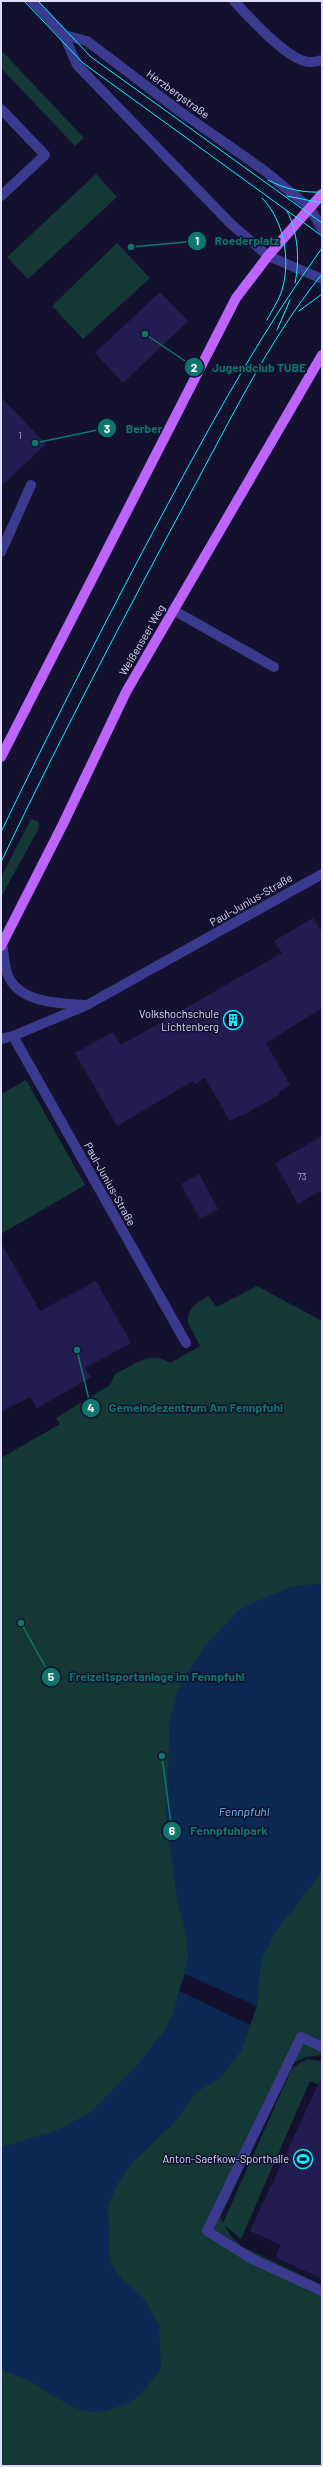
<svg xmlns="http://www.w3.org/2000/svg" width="323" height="2467" font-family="Barlow,sans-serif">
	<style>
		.green { fill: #133835 }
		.water { fill: #0b2953 }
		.pier { fill: #14112e }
		.building { fill: #231c50 }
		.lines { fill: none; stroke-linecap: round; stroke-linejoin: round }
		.minor { stroke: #3a3b8f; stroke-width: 10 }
		.major { stroke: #bd64ff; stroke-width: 10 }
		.tram { stroke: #09f3ff; stroke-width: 1 }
		.labels { text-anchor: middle; stroke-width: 3; stroke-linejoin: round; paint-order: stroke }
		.number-label { font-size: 9px; fill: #b0add3 }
		.street-label { font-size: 11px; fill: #dfddff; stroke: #14112e }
		.poi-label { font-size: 11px; fill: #dfddff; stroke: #14112e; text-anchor: end }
		.water-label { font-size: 12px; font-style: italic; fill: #6bc2ff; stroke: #14112e }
		.leader { fill: none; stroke: #0f766e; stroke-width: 1.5 }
		.callout-dot { fill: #0f766e; stroke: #14112e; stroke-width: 1.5 }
		.mark-label { font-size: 12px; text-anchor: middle; font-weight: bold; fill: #fff }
		.callout-label { font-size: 12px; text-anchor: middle; font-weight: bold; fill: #0f766e; stroke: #14112e; stroke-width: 3; stroke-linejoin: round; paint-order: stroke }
	</style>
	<rect width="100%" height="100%" fill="#14112e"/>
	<g class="green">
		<path d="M1,50L84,138L75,146L1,68Z"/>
		<path d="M96,174L117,197L28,279L7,257Z"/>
		<path d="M117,243L150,278L83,339L52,306Z"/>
		<path d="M31,819L39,822L38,830L1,897V877Z"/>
		<path d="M26,1080L85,1185L1,1234V1094Z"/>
		<path d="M257,1286L322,1321V2055L305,2057L293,2064L220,2218L223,2223L292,2068L307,2059L322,2061V2086L310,2081L241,2239L224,2225L231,2236L241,2246L322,2285V2466H1V1458L60,1424L56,1418L110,1385L115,1374L119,1372C137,1363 151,1350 170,1363L200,1346L188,1323C187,1308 197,1302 209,1296L216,1307Z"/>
	</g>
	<path class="water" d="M322,1583V1872L276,1931L261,1961L257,2006L241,2051L221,2077L197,2092L174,2123L132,2163L118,2183L108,2205L110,2263L122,2279L143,2298L159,2325L161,2369L142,2393L129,2403L105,2411L89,2412L74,2408L31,2382L1,2369V2147L55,2131L90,2113L139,2063L164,2031L173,2014L188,1958L187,1940L176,1893L166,1815L170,1720L177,1691L204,1647L238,1611L252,1603L291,1587Z"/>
	<path class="pier" d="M185,1974L257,2006L250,2025L179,1991Z"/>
	<g class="building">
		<path d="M160,292L188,321L123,383L95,353Z"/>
		<path d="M1,397L46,444L1,486Z"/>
		<path d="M313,918L322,933V1008L266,1043L290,1085L279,1092L280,1094L242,1116L241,1115L230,1121L205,1078L195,1084L193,1081L117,1126L75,1053L113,1032L121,1045L282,953L274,941Z"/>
		<path d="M322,1136V1190L298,1204L275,1163Z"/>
		<path d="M199,1174L218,1209L200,1219L181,1184Z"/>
		<path d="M1,1243L40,1311L96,1281L131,1343L85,1368L92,1377L37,1408L30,1397L1,1412Z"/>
		<path d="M322,2076V2279L275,2257L281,2245L250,2231Z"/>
	</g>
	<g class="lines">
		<g class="minor">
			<path d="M32,1L64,35L77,65L231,224L268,256L322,279"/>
			<path d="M234,1C249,17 288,61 309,62C313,62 318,61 322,60"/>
			<path d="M64,35L87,41L178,110L265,171L310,208L322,229"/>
			<path d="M1,109L45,155L1,196"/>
			<path d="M1,552L31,485"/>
			<path d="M173,610L274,667"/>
			<path d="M2,943C4,953 4,964 7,973C18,1004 59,1003 85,1005"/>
			<path d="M13,1036L186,1343"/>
			<path d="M1,1039L13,1036L87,1005L322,874"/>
			<path d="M322,2047L301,2037L207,2231L252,2259L322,2291"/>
		</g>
		<g class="major">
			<path d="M1,757L236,298L268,256L322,194"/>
			<path d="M1,946L63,824L126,692L322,355"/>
		</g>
		<g class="tram">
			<path d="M24,1L83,63L322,236"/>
			<path d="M38,1L91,57L322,223"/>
			<path d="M268,180C285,189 303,193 322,192"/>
			<path d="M287,196L322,203"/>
			<path d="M262,198C284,220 291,260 282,290C279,300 272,310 267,320"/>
			<path d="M287,211C298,232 300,260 295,283"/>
			<path d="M299,311L322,294"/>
			<path d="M277,330L290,300"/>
			<path d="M1,832C57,716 115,602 176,489C221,406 267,324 322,248"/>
			<path d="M1,862C60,738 124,617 189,496C230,421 268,341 322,274"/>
		</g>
	</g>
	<defs>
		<g id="building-ring" transform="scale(1)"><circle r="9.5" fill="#14112e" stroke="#09f3ff" stroke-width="1.5"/><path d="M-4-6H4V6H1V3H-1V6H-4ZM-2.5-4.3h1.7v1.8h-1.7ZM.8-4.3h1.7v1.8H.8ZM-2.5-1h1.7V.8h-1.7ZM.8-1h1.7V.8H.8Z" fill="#09f3ff"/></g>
		<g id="stadium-ring" transform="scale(1)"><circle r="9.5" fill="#14112e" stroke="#09f3ff" stroke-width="1.5"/><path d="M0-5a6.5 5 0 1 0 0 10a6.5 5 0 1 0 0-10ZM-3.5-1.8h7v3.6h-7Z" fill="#09f3ff"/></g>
	</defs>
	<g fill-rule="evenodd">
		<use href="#building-ring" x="233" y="1020"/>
		<use href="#stadium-ring" x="303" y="2159"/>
	</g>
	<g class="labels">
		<g class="number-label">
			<text x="20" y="439">1</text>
			<text x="302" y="1180">73</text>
		</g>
		<g class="street-label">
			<text transform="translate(178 94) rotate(36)" y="4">Herzbergstraße</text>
			<text transform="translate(142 640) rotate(-60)" y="4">Weißenseer Weg</text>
			<text transform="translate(251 900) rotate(-30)" y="4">Paul-Junius-Straße</text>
			<text transform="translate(110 1184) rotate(61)" y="4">Paul-Junius-Straße</text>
		</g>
		<g class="poi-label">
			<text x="219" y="1018">Volkshochschule<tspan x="219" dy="13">Lichtenberg</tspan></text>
			<text x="289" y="2163">Anton-Saefkow-Sporthalle</text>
		</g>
		<g class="water-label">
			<text x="244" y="1816">Fennpfuhl</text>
		</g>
	</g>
	<path class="leader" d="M131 247L197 241M145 334L194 367M35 443L107 428M77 1350L91 1408M21 1623L51 1677M162 1756L172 1831"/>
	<g class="callout-dot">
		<circle cx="131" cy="247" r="4"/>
		<circle cx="145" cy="334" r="4"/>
		<circle cx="35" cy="443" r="4"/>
		<circle cx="77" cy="1350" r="4"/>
		<circle cx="21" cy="1623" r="4"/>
		<circle cx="162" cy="1756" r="4"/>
		<circle cx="197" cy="241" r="10"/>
		<circle cx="194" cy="367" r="10"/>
		<circle cx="107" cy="428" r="10"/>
		<circle cx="91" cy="1408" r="10"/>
		<circle cx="51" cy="1677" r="10"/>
		<circle cx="172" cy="1831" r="10"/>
	</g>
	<g class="mark-label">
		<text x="197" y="245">1</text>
		<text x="194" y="372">2</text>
		<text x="107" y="433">3</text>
		<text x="91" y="1412">4</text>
		<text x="51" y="1681">5</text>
		<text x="172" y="1835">6</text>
	</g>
	<g class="callout-label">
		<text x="247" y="245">Roederplatz</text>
		<text x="259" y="372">Jugendclub TUBE</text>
		<text x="144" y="433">Berber</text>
		<text x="196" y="1412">Gemeindezentrum Am Fennpfuhl</text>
		<text x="157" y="1681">Freizeitsportanlage im Fennpfuhl</text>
		<text x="229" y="1835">Fennpfuhlpark</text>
	</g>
	<rect width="323" height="2467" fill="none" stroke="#dfddff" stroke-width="4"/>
</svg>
